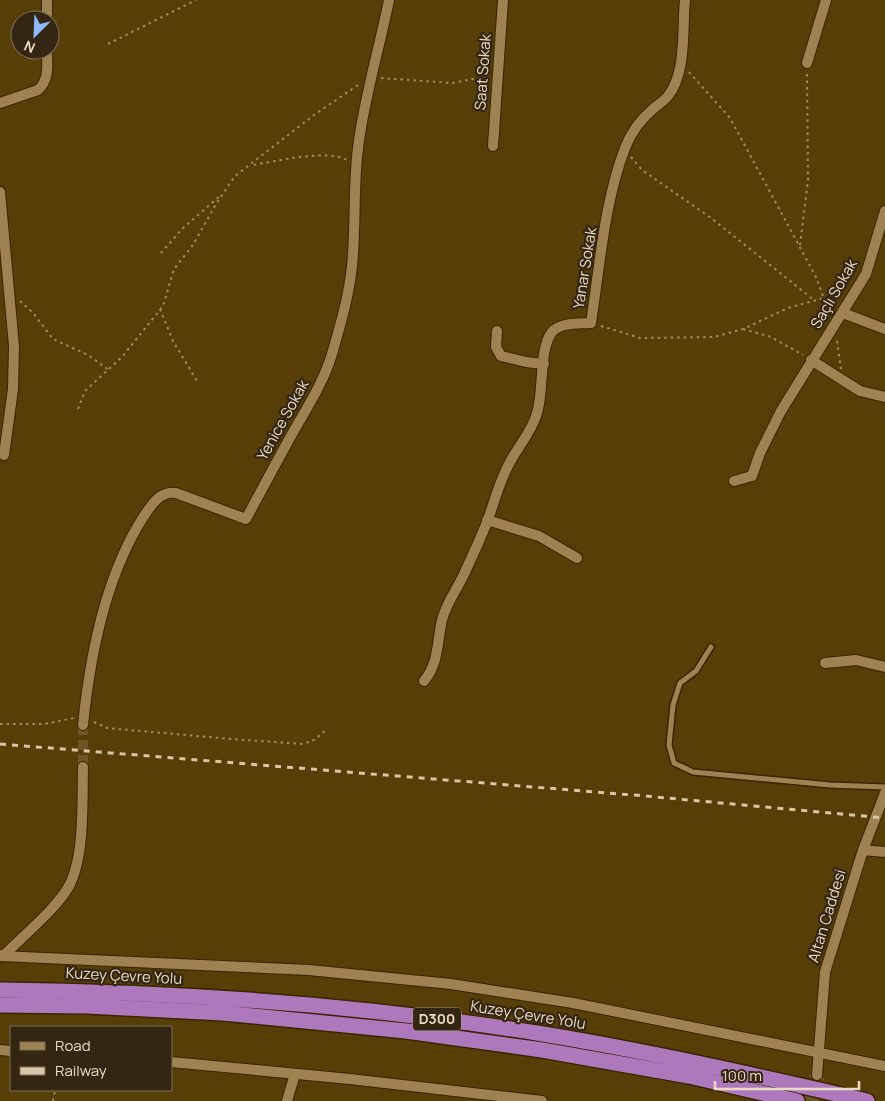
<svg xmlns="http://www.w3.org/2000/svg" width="885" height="1101" font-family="Manrope,sans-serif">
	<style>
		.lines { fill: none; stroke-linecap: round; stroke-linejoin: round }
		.street-tunnel { stroke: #6d5623; stroke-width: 10; stroke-dasharray: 10 5; stroke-linecap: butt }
		.secondary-tunnel { stroke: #6d5623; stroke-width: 15; stroke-dasharray: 15 8; stroke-linecap: butt }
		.lane-casing { stroke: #392600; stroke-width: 8 }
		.street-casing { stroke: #392600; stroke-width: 12 }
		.highway-casing { stroke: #392600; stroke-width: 18 }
		.path { stroke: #9f8b63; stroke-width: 2; stroke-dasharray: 2.5 4; stroke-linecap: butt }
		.lane { stroke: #9e8251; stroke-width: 5 }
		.street { stroke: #9e8251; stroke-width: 10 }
		.highway { stroke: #b078bc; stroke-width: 15 }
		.rail { stroke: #d7c6a9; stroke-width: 3; stroke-dasharray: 6 6; stroke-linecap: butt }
		.labels { text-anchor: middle; stroke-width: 4.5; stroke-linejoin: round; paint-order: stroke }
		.shield { fill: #332713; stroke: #b3a58e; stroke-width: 1 }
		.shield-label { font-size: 14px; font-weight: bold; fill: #eadbc2 }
		.street-label { font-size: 15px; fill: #eadbc2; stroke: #332713 }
	</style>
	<rect width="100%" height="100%" fill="#573e07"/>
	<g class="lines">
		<path class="street-tunnel" d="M83,725V767"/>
		<path class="secondary-tunnel" d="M811,1101L817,1076"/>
		<g class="lane-casing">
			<path id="lane" d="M711,647L696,671L680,683L673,705L669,745L674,763L693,772L830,785L885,787"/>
		</g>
		<g class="street-casing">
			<g id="street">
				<path d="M47,0V20"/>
				<path d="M807,63L826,0"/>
				<path d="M0,103L38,90C50,79 47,65 47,50"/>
				<path d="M493,146L503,0"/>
				<path d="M0,192L14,346L13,389L4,455"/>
				<path d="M843,313L885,329"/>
				<path d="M497,331L496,347L501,356L526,362L544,364"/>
				<path d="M811,360L860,391L885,397"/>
				<path d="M734,481L752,476L760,453L781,411L866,274L885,211"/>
				<path d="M487,520L539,536L577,558"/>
				<path d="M825,663L856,660L885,667"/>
				<path d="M424,681C439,663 437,642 442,620C446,603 458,588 465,572C473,555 481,537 488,520C494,502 499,483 508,466C517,447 531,434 537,413C544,391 539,348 552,332C560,322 580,324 591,323C600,265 604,203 625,148C631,132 641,119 654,108C659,104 664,101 668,96C687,72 682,29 685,0"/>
				<path d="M83,725C90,655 105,576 144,516C152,504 160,491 176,493L246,519C261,491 276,463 291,436C306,409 323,384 332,354C340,326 349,296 352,266C356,227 353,187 358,148C364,98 379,50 389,0"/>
				<path d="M863,850L885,852"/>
				<path d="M0,955L3,956C22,937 57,908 69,886C85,856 82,801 83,767"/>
				<path d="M0,956L309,970L451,984L573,1003L885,1066"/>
				<path d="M0,1050L11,1051"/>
				<path d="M171,1062L350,1079L542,1101"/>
				<path d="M817,1075L825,972L863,850L885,793"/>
				<path d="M287,1101L295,1074"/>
			</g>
		</g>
		<g class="highway-casing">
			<g id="highway">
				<path d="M0,990C182,992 364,1005 543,1034C652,1052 759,1076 867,1101"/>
				<path d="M0,1005L87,1006L223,1013L406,1031L542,1050L689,1076L797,1101"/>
			</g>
		</g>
		<g class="path">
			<path d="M108,44L196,0"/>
			<path d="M689,72L730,118L816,277L830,315"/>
			<path d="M381,78L452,83L488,76"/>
			<path d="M631,157L642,170L711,218L814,300"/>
			<path d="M254,165C276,161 328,149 347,160"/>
			<path d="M800,245L808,180L807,73"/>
			<path d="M161,253L182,229L221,195"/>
			<path d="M20,301L33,313L53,339L88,355L109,370"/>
			<path d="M160,309L173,341L197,381"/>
			<path d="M601,326L640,338L714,337L743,329L788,308L824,298"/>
			<path d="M743,329L771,337L803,355"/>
			<path d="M837,341L841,369"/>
			<path d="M78,409L85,391L122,357L163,306L174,269L193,245L216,204L235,176L314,115L361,83"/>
			<path d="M94,722L107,728L231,739L303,744L314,740L325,731"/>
			<path d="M0,724H44L74,718"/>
			<path d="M53,1101L55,1090"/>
		</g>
		<use href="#lane" class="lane"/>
		<use href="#street" class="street"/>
		<use href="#highway" class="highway"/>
		<path class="rail" d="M0,744L645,796L885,818"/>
	</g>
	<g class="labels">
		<rect class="shield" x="413" y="1007.5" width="48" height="23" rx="4"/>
		<g class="shield-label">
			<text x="437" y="1024">D300</text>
		</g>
		<g class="street-label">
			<text transform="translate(483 72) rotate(-86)" y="5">Saat Sokak</text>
			<text transform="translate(585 268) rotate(-81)" y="5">Yanar Sokak</text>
			<text transform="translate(834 294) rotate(-60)" y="5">Saçlı Sokak</text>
			<text transform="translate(283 420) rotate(-61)" y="5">Yenice Sokak</text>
			<text transform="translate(827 916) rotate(-73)" y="5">Altan Caddesi</text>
			<text transform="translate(124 976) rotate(3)" y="5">Kuzey Çevre Yolu</text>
			<text transform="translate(528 1015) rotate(9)" y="5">Kuzey Çevre Yolu</text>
		</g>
	</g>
	<rect x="10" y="1026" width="162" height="65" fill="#332713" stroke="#7c6f59"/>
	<rect x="20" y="1042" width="25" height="8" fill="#9e8251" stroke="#7c6f59"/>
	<text x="55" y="1051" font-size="15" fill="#eadbc2">Road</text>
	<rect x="20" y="1067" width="25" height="8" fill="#d7c6a9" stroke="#7c6f59"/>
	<text x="55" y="1076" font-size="15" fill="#eadbc2">Railway</text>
	<g transform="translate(35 35) rotate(204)"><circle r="24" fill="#332713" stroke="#7c6f59"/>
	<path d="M0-4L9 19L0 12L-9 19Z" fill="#8fb8fd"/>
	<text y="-8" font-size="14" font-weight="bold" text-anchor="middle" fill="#eadbc2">N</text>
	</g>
	<path d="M715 1081v8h144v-8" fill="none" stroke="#eadbc2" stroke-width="2.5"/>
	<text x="722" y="1081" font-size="15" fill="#eadbc2" stroke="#332713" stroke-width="4" paint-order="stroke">100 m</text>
</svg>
